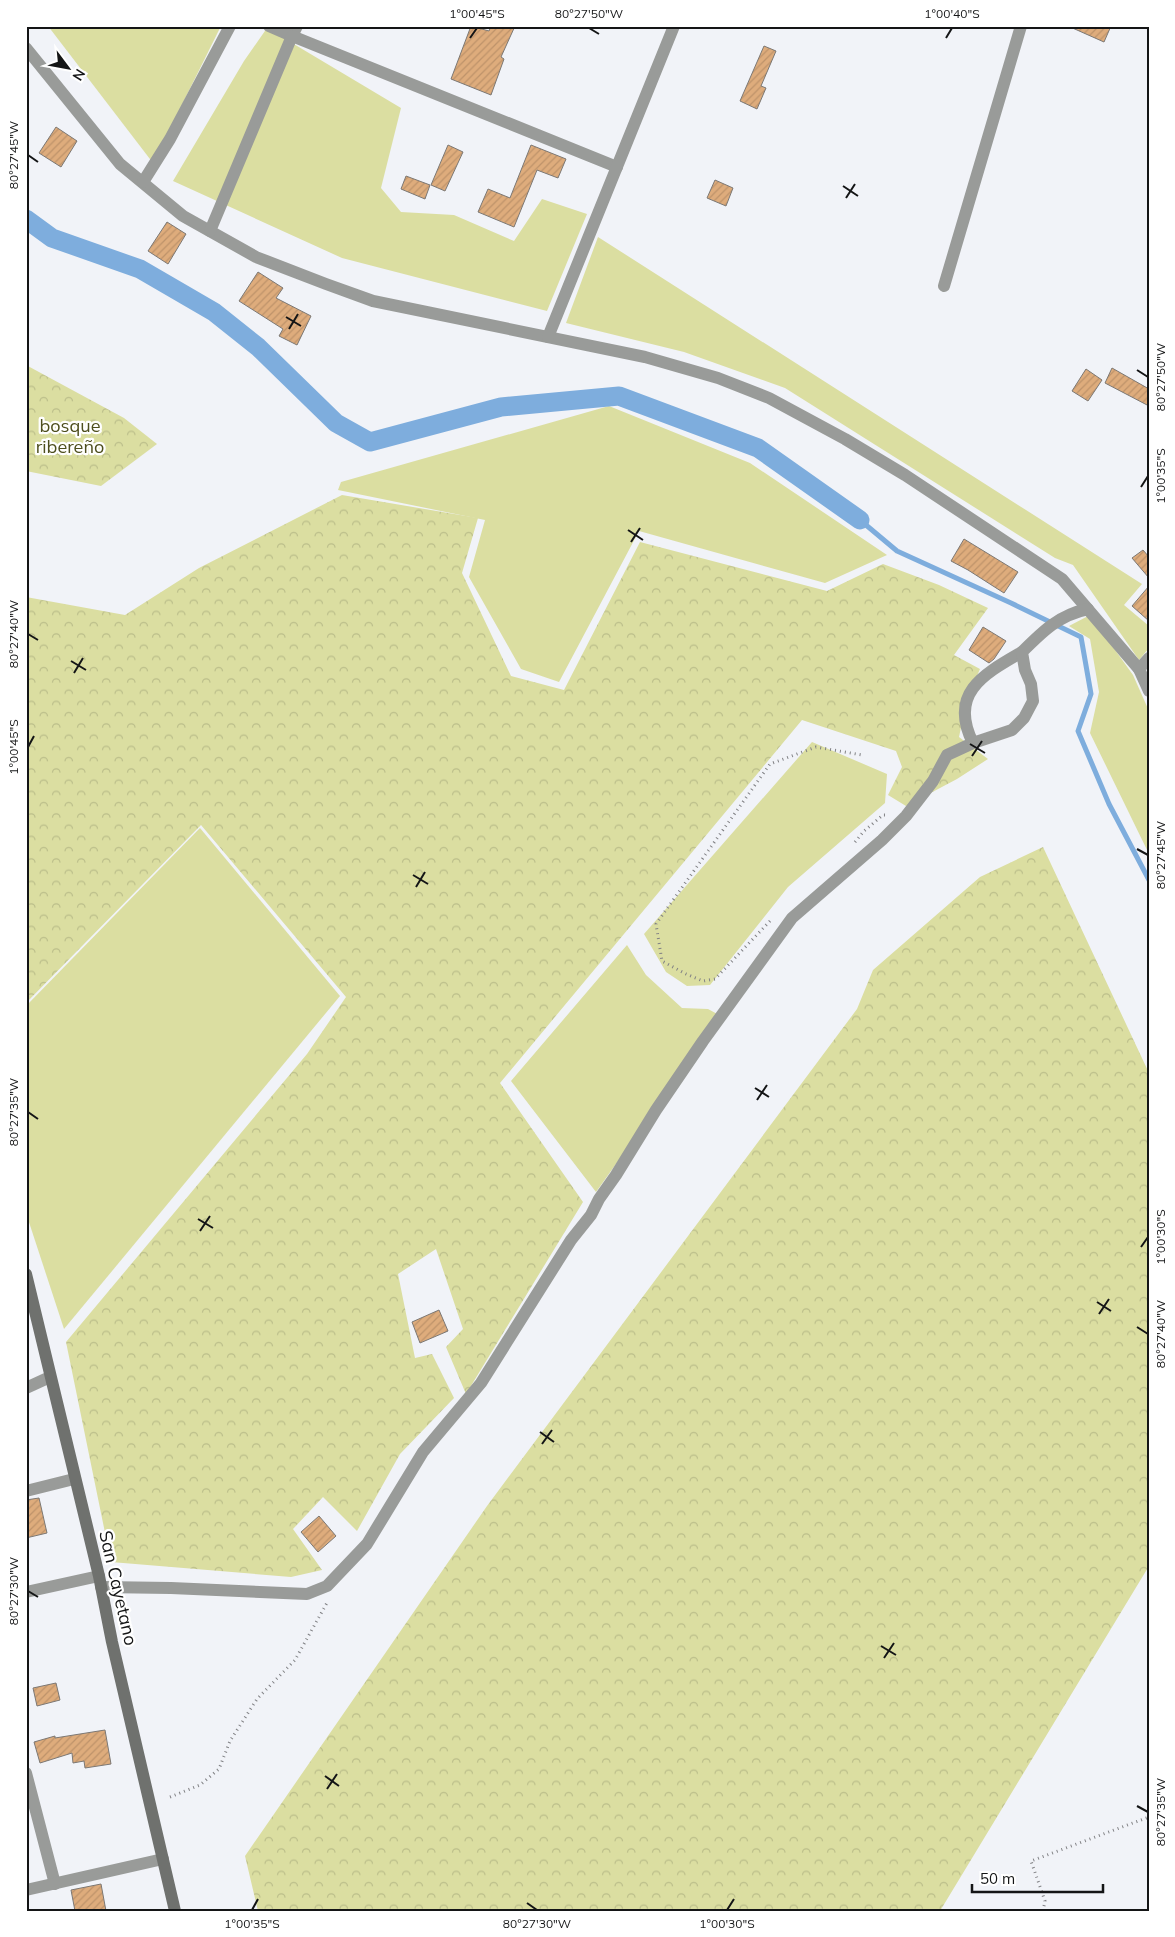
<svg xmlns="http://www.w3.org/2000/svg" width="1175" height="1937" font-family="Mulish,sans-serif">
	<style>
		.green { fill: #dbdea1 }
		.forest { fill: url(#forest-crowns) }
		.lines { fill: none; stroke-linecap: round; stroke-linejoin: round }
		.stream { stroke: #7eaddd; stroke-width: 5 }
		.canal { stroke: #7eaddd; stroke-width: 19 }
		.building { fill: url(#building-hatch); stroke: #7c7874 }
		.path { stroke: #808184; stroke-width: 3; stroke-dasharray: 1 4; stroke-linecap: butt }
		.minor { stroke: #999b99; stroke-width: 12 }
		.secondary { stroke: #6f716e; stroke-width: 12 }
		.ticks { fill: none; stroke: #141516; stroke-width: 2 }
		.labels { text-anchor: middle; stroke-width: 4.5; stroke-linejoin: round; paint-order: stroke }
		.park-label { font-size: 18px; fill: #4d4e1d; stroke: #fff }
		.street-label { font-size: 18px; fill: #141516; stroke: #fff }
		.neatline { fill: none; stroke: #141516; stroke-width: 2 }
		.ticks-label { font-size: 12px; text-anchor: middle; fill: #141516 }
	</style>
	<defs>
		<pattern id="forest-crowns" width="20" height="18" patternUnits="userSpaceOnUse" patternTransform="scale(1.25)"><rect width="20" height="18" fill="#dbdea1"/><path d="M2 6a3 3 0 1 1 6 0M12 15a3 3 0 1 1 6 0" fill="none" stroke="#bbbe8a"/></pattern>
		<pattern id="building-hatch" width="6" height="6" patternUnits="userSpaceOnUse" patternTransform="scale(1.25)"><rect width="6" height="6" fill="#deac7c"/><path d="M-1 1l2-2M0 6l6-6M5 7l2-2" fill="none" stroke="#be936a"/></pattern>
	</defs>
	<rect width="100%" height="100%" fill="#f1f3f8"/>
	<g class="green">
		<path d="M48,26H221L153,163Z"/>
		<path d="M267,28L401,108L381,188L401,212L454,215L514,241L542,199L587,214L547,311L342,258L173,181L244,61Z"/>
		<path d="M598,237L1142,584L1124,605L1149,626V648L1139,660L1073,565L1055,558L785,388L684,352L566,323Z"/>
		<path d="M609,406L750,463L887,555L825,583L639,531L559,682L521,669L469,577L485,520L338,490L341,482Z"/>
		<path d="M1090,615L1133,675L1149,711V854L1090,733L1099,692L1090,639L1069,626Z"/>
		<path d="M812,742L887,774L885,803L788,887L710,985L687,986L666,972L644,934Z"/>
		<path d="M200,828L340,996L64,1329L26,1213V1006Z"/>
		<path d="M627,945L646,975L682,1008L708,1009L721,1016L596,1192L511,1081Z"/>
	</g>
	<g class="forest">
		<path d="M26,365L124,418L157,444L101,486L26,471Z"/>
		<path d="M342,495L478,518L462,573L511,676L564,690L640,542L827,591L883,564L939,585L988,608L954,655L980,669L967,699L959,737L988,759L957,779L906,806L888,795L902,767L896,751L802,720L500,1083L583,1202L466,1394L446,1347L463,1329L436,1249L398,1274L415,1358L432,1354L454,1398L400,1454L357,1531L323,1497L293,1529L322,1570L291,1577L111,1562L66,1342L307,1054L346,997L201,825L26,1003V597L125,615L199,568Z"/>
		<path d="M1043,847L1149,1073V1566L940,1911H258L245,1856L487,1506L857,1009L873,970L980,877Z"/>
	</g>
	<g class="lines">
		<path class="stream" d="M860,520L897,551L1011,603L1081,637L1091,694L1078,731L1109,804L1149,880"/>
		<path class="canal" d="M26,219L52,238L140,269L214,312L258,347L336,423L370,442L501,407L619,396L758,448L860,520"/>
	</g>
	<g class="building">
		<path d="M471,26L489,31L491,26H515L501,57L504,59L491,95L451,79Z"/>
		<path d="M1068,26H1111L1104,42Z"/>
		<path d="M764,46L776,51L761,86L766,88L757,109L740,101Z"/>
		<path d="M56,127L77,141L61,167L39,153Z"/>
		<path d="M448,145L463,152L445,191L431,185Z"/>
		<path d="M531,145L566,159L558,178L537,170L514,227L478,212L488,189L510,198Z"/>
		<path d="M406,176L430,185L425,199L401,189Z"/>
		<path d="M715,180L733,188L726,206L707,198Z"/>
		<path d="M167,222L186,234L168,264L148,251Z"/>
		<path d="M258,272L283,288L276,298L311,316L297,345L279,336L283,329L239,301Z"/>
		<path d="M1112,368L1149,389V406L1105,383Z"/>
		<path d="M1086,369L1102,380L1088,401L1072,391Z"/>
		<path d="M964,539L1018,572L1004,593L968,570L951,561Z"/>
		<path d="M1143,550L1149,557V578L1132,558Z"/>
		<path d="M1149,586V621L1132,606Z"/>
		<path d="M983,627L1006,641L994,659L989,663L969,650Z"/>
		<path d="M439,1310L448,1331L420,1343L412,1322Z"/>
		<path d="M39,1498L47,1533L26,1538V1500Z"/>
		<path d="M319,1516L336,1536L318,1552L301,1532Z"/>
		<path d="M56,1683L60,1700L37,1706L33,1688Z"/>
		<path d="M105,1730L111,1764L85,1768L84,1761L73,1763L72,1753L40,1763L34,1742L55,1736V1738Z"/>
		<path d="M101,1884L106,1911H75L71,1890Z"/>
	</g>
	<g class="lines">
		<g class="path">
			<path d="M855,842L864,831L883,815H887"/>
			<path d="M770,921L715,979L703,981L686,974L662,961L656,924L770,764L816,747L862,755"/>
			<path d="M170,1797L200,1785L219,1769L230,1741L257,1699L295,1660L328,1601"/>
			<path d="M1043,1911L1045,1901L1031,1861L1149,1817"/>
		</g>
		<g class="minor">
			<path d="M269,26L292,36L297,26"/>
			<path d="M26,48L120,164L183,216L256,257L326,284L373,301L645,357L718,378L769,398L845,439L905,475L1062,579L1139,669L1149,691"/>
			<path d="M143,182L170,139L230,26"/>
			<path d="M210,231L292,36L617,167"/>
			<path d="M944,286L1021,26"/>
			<path d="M548,337L674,26"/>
			<path d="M1139,669L1149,658"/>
			<path d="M973,743C948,693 984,674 1022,652"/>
			<path d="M26,1388L50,1377"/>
			<path d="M26,1491L74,1479"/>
			<path d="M101,1587L171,1588L307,1594L327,1586L367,1544L423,1452L481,1383L571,1240L591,1215L599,1199L616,1175L656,1110L703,1041L792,918L882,840L906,816L933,781L947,755L973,743L1012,730L1024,718L1033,701L1031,684L1025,670L1022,652C1043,631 1059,615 1088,609"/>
			<path d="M26,1592L99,1576"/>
			<path d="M26,1773L55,1884"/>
			<path d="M26,1890L163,1859"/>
		</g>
		<path class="secondary" d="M26,1274L99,1576L112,1642L175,1911"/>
	</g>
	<path class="ticks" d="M589,28L599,34M470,38L477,28M946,38L952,28M28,155L38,162M843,186L858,196M846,198L855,184M286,317L301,326M289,329L298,314M1137,370L1148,377M1141,487L1148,476M628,530L643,540M631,542L640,528M28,634L38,640M71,661L86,670M74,673L83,658M970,744L985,753M28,747L34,736M972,756L982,741M1137,849L1148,855M413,875L428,884M416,887L425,872M755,1088L769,1097M757,1100L767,1085M28,1112L38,1119M198,1219L213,1228M200,1231L210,1216M1141,1247L1148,1237M1097,1302L1111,1311M1099,1314L1109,1299M1137,1327L1148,1334M540,1432L554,1442M542,1444L552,1430M28,1591L38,1597M881,1646L896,1655M884,1658L894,1643M325,1776L339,1786M327,1789L337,1774M1137,1806L1148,1812M527,1903L537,1910M252,1910L258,1899M727,1910L734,1899"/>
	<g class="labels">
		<g class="park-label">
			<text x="70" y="432">bosque<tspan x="70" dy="21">ribereño</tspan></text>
		</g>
		<g class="street-label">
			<text transform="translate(118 1588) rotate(77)" y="6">San Cayetano</text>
		</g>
	</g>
	<rect width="1175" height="1937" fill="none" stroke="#ffffff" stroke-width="55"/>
	<g transform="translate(68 68) rotate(122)" stroke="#ffffff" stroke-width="4" paint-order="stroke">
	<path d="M0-4L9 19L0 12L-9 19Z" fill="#141516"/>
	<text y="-8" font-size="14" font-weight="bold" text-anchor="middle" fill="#141516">N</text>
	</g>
	<path d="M972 1884v8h131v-8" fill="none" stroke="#141516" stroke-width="2.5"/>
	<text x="980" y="1884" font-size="15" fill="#141516" stroke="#ffffff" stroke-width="4" paint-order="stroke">50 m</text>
	<rect x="28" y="28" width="1120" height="1882" class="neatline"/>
	<g class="ticks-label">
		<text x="477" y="18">1°00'45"S</text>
		<text x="589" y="18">80°27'50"W</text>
		<text x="952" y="18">1°00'40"S</text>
		<text transform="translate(14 155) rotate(-90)" y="4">80°27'45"W</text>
		<text transform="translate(1161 377) rotate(-90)" y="4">80°27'50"W</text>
		<text transform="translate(1161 476) rotate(-90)" y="4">1°00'35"S</text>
		<text transform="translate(14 634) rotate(-90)" y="4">80°27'40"W</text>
		<text transform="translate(14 747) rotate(-90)" y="4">1°00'45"S</text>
		<text transform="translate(1161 855) rotate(-90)" y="4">80°27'45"W</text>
		<text transform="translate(14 1112) rotate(-90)" y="4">80°27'35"W</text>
		<text transform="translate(1161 1237) rotate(-90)" y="4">1°00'30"S</text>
		<text transform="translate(1161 1334) rotate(-90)" y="4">80°27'40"W</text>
		<text transform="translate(14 1591) rotate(-90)" y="4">80°27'30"W</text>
		<text transform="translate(1161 1812) rotate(-90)" y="4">80°27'35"W</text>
		<text x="252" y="1928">1°00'35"S</text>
		<text x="537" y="1928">80°27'30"W</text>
		<text x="727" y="1928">1°00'30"S</text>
	</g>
</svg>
